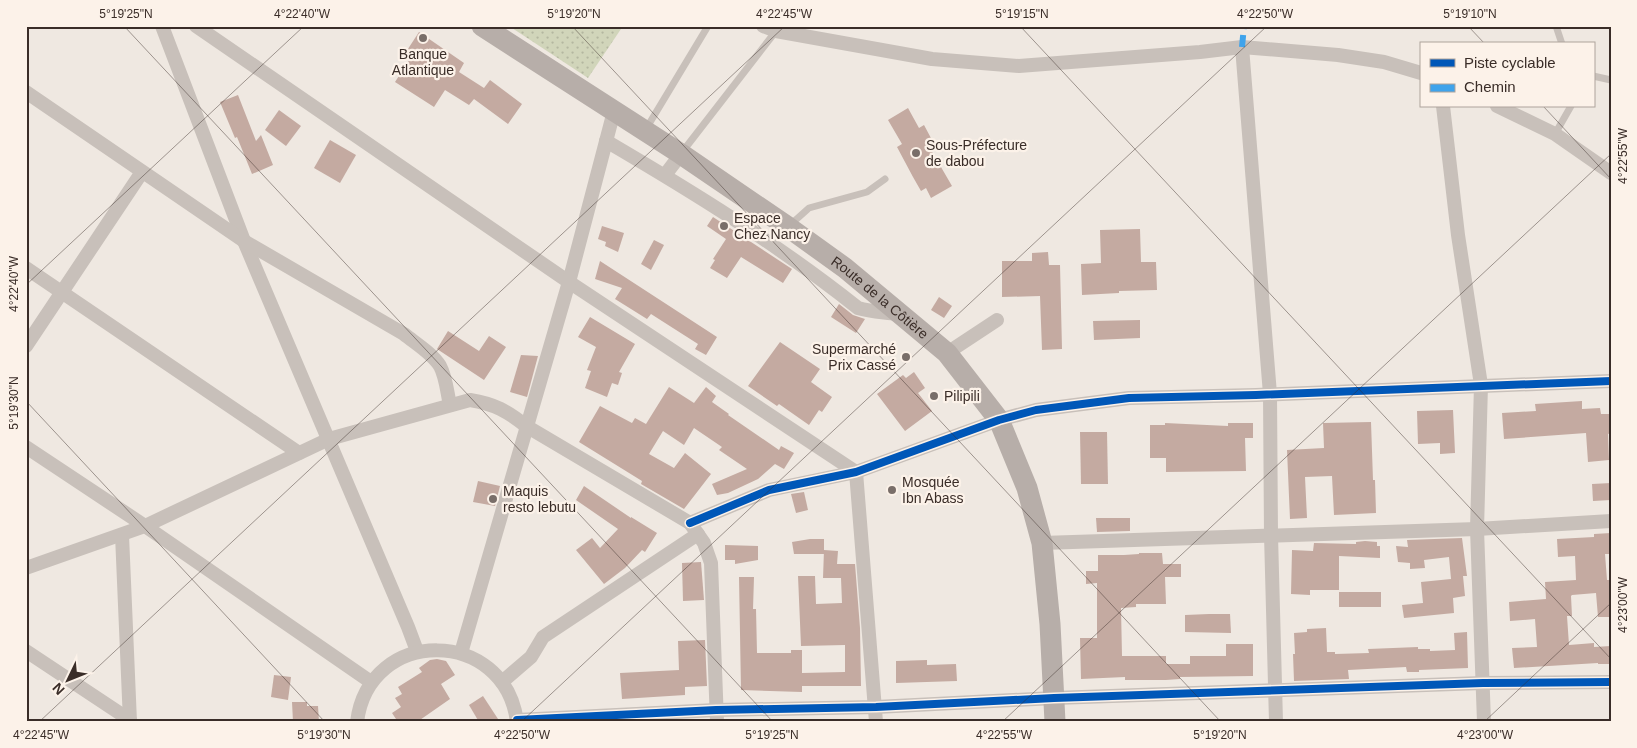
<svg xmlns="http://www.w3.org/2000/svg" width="1637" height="748" font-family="Arial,sans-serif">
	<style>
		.grass { fill: url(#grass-dots) }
		.building { fill: #c4aaa1 }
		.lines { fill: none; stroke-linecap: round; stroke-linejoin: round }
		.lane { stroke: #c8c0ba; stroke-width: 7 }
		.street { stroke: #c8c0ba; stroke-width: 14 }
		.primary { stroke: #b7aea9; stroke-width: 21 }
		.quiet { stroke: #3fa3eb; stroke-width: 6; stroke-dasharray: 12 6; stroke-linecap: butt }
		.cycleway-casing { stroke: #fcf2e9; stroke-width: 11 }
		.cycleway { stroke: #0057b8; stroke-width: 8 }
		.ticks { fill: none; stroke: #3a2d28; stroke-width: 1; stroke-opacity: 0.45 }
		.poi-dot { fill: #796e69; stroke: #fcf2e9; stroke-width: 2 }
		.labels { text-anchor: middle; stroke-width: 4.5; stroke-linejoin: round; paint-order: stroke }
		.poi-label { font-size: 14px; fill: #3a2d28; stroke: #fcf2e9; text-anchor: start }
		.street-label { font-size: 14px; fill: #3a2d28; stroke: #fcf2e9 }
		.neatline { fill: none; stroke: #3a2d28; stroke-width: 2 }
		.ticks-label { font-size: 12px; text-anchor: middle; fill: #3a2d28 }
	</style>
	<defs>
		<pattern id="grass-dots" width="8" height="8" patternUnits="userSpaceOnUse" patternTransform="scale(1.25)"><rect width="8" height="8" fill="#d1d5ba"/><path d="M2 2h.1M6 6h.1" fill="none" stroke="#b4b7a0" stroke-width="1.8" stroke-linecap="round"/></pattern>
	</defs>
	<rect width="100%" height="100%" fill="#efe8e1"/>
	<path class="grass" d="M509,26H623L588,78Z"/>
	<g class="building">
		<path d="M419,32L464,63L459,72L484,88L490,80L522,104L508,124L474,99L469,105L445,90L434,107L395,82L410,59L404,55Z"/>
		<path d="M238,95L256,141L261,135L273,165L252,174L237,137L235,138L220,102Z"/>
		<path d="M908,108L919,128L924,125L932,140L927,143L952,186L931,198L926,188L921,191L913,177L897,147L902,144L888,120Z"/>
		<path d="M279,110L301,126L286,146L265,130Z"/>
		<path d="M330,140L356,155L340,183L314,168Z"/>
		<path d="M713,217L792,269L783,283L741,257L727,278L710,268L715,260L713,259L726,239L707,226Z"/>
		<path d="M602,226L624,233L618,252L605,246L606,242L598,239Z"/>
		<path d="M1140,229L1141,262H1156L1157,290L1119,291V293L1082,295L1081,264L1101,263L1100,230Z"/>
		<path d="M654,240L664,245L651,270L641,264Z"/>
		<path d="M1048,252L1049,265H1060L1062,349L1042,350L1040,296L1002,297V261H1032V253Z"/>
		<path d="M600,261L717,337L706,355L695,349L698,344L651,314L647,319L615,299L622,288L595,279Z"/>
		<path d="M939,297L952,306L944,318L931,310Z"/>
		<path d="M839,304L853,315L865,319L856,333L831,317Z"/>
		<path d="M590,317L635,344L619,372L622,373L618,385L612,383L607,397L585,388L591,371L587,370L596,347L578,337Z"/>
		<path d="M1140,320V338L1094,340L1093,321Z"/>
		<path d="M448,331L479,351L489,336L506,347L484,380L437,349Z"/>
		<path d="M780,342L820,369L811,382L832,397L822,412L819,410L809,425L779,404L777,406L748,386Z"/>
		<path d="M521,355L538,356L527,397L510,392Z"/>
		<path d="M914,372L925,388L918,393L932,411L905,431L877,394L903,375L906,378Z"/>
		<path d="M669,387L694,403L706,387L716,396L712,402L729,414L728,415L779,450L781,446L794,453L784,469L775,464L758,479L728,493L717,495L712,484L747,469L719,450L722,447L694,428L684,445L663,431L649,454L674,468L685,453L711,474L684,509L641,484L642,481L579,442L600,406L632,423L635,418L646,424Z"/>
		<path d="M1582,401V409L1600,408L1601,414H1611V433L1608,434L1609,460L1588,462L1586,433L1504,439L1502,413L1536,411L1535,404Z"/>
		<path d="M1453,410L1455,453L1440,454V443L1418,444L1417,411Z"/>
		<path d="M1371,422L1373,480H1375L1376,513L1334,515L1332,476L1305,477L1307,518L1290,519L1287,450L1324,448L1323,423Z"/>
		<path d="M1165,423L1228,426V423H1253V438H1245L1246,471L1166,472V458H1150V425H1165Z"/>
		<path d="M1080,432H1107L1108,484H1081Z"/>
		<path d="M478,481L500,486L495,506L473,502Z"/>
		<path d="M1611,483V500L1593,501L1592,484Z"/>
		<path d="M584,486L631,518V517L657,533L645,552L642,550L625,568L604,584L576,550L592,538L600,548L618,529L576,500Z"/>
		<path d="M804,492L808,510L796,513L791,494Z"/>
		<path d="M1096,518H1130V531L1097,532Z"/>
		<path d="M1611,533V554H1605L1607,580H1611V617H1598L1596,593L1572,595L1571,596L1572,616H1567L1569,645L1594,643V647L1611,646V664H1598V663L1514,668L1512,648L1537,647L1535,619L1510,621L1509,602L1546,599L1545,582L1576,580L1575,556L1558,557L1557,539L1594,537V534Z"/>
		<path d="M1462,538L1467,576H1463L1465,596L1453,598L1454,613L1404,618L1402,605L1423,603L1421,582L1451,579L1449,557L1424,560L1425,568L1410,569V563L1398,562L1396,546L1408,547L1407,540Z"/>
		<path d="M810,539H824V554H794L792,542Z"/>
		<path d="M1365,541L1377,542V546H1380V558L1339,556V590H1310V595L1291,594L1292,550L1313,551L1314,543L1356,544V542Z"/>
		<path d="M725,545L758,546V560L735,564V560H725Z"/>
		<path d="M824,550L838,551L837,564H855L860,628L861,686H802V692L741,690L739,577H754L753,609H756L757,653H791V650H802V673L845,672V645L801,646L798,576H815L816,604L842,603L841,578H823Z"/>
		<path d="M1139,553H1162L1163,564H1181V577H1165L1166,604H1136V607L1121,608L1122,656H1166V664H1190V656H1226V644H1253V676L1180,677V679L1166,680H1125V677L1081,679L1080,638H1097V583L1086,584V571H1098V555H1124L1139,554Z"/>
		<path d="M701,562L704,600L683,601L682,563Z"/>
		<rect x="1339" y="592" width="42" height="15"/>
		<path d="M1209,614H1230L1231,633L1185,632V615Z"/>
		<path d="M1326,628L1327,652H1335V654L1369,653L1368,649L1418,647V649H1430V651L1455,650L1454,633L1467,632L1468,668L1419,670V672H1407L1406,667L1348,670L1349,679L1294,681L1293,654H1295L1294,633L1307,632V629Z"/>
		<path d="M705,640L707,686L685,687V695L622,699L620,673L679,670L678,641Z"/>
		<path d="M437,659L446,661L455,675L441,684L450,699L417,722H398L392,713L401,707L395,698L402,694L398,687L422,672L419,668L430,660Z"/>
		<path d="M927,660V665L956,664L957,681L896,683V661Z"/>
		<path d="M274,675L291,677L288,700L271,697Z"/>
		<path d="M483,696L500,722H479L469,705Z"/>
		<path d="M292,702H307V706H318L319,722H293Z"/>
	</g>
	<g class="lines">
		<g class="lane">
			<path d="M1556,26L1562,44"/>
			<path d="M1593,76L1611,80"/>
			<path d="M646,129L708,26"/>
			<path d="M1555,134L1571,106"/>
			<path d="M683,151L776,31"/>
			<path d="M790,225L809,208L867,192L885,179"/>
		</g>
		<g class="street">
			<path d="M162,26L244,241L408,627L417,651"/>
			<path d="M196,26L569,282L856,472"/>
			<path d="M763,26L776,31L932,59L1019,66L1200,52L1242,47L1338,55L1384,62L1421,73"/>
			<path d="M1242,47L1270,394L1271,535L1276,722"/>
			<path d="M26,92L244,241L404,334C415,343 432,353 440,366C446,377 447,392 450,405"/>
			<path d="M1443,106L1458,235L1481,385L1477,529L1484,722"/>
			<path d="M1497,106L1555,134L1611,173"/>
			<path d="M606,141C693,192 779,245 858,308C871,312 884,312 897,314"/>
			<path d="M665,175L681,154"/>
			<path d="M26,268L299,453"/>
			<path d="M26,346L142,172"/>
			<path d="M947,353L997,320"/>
			<path d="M26,447L145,526L371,682"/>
			<path d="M856,472L876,722"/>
			<path d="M690,523L769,490L856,472L999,420L1036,410L1129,398L1256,395L1611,381"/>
			<path d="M122,535L130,722"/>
			<path d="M1042,543L1477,529L1611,521"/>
			<path d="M26,568L145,526L329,439L470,400C495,404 507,411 526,426L690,523L704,543L711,563L717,722"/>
			<path d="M26,651L130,720"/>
			<path d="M461,653L569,282L614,111"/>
			<path d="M502,682L531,657L543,637L698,534"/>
			<path d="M517,720L716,710L876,707L1054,698L1483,683L1611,682"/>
			<path d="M357,722C369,626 505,627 517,722"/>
		</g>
		<path class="primary" id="s1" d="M482,26L681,154L788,227L845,268L947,353L999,420L1027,488L1042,543L1050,624L1055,722"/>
		<path class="quiet" d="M1242,47L1244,26"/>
		<g class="cycleway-casing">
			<g id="cycleway">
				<path d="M690,523L769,490L856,472L999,420L1036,410L1129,398L1256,395L1611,381"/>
				<path d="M517,720L716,710L876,707L1054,698L1483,683L1611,682"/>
			</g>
		</g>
		<use href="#cycleway" class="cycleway"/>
	</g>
	<path class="ticks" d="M124,26L773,722M572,26L1221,722M1020,26L1611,659M1468,26L1485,44M1543,106L1611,179M26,285L304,26M26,401L325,722M39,722L785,26M521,722L1267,26M1002,722L1611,154M1484,722L1611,603"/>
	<g class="poi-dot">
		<circle cx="423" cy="38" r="5"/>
		<circle cx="916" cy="153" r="5"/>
		<circle cx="724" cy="226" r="5"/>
		<circle cx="906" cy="357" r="5"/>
		<circle cx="934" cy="396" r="5"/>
		<circle cx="892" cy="490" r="5"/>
		<circle cx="493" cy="499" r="5"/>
	</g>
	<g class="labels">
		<g class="poi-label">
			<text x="423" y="59" text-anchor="middle">Banque<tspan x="423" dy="16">Atlantique</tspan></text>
			<text x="926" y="150">Sous-Préfecture<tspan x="926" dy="16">de dabou</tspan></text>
			<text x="734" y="223">Espace<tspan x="734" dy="16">Chez Nancy</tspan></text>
			<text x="896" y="354" text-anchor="end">Supermarché<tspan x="896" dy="16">Prix Cassé</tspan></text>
			<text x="944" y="401">Pilipili</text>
			<text x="902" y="487">Mosquée<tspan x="902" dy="16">Ibn Abass</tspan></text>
			<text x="503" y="496">Maquis<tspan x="503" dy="16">resto lebutu</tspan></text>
		</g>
		<g class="street-label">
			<text dy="5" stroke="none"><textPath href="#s1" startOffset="482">Route de la Côtière</textPath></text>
		</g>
	</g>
	<rect width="1637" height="748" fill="none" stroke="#fcf2e9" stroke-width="55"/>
	<rect x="1420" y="42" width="175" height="65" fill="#fcf2e9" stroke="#aea39c"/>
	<rect x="1430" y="59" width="25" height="8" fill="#0057b8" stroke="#aea39c"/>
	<text x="1464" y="68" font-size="15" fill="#3a2d28">Piste cyclable</text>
	<rect x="1430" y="84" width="25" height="8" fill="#3fa3eb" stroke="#aea39c"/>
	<text x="1464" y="92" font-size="15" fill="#3a2d28">Chemin</text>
	<g transform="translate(68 680) rotate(227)" stroke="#fcf2e9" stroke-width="4" paint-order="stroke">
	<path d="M0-4L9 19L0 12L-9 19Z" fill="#3a2d28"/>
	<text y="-8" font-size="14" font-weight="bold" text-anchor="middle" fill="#3a2d28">N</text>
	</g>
	<rect x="28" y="28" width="1582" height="692" class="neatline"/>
	<g class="ticks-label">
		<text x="126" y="18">5°19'25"N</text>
		<text x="302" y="18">4°22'40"W</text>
		<text x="574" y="18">5°19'20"N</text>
		<text x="784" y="18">4°22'45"W</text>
		<text x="1022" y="18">5°19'15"N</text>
		<text x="1265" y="18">4°22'50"W</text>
		<text x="1470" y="18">5°19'10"N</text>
		<text transform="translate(1623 156) rotate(-90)" y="4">4°22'55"W</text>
		<text transform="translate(14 284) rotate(-90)" y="4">4°22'40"W</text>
		<text transform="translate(14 403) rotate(-90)" y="4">5°19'30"N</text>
		<text transform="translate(1623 605) rotate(-90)" y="4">4°23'00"W</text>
		<text x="41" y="739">4°22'45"W</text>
		<text x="324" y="739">5°19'30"N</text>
		<text x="522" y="739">4°22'50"W</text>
		<text x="772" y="739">5°19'25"N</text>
		<text x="1004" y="739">4°22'55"W</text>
		<text x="1220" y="739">5°19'20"N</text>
		<text x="1485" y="739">4°23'00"W</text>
	</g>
</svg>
